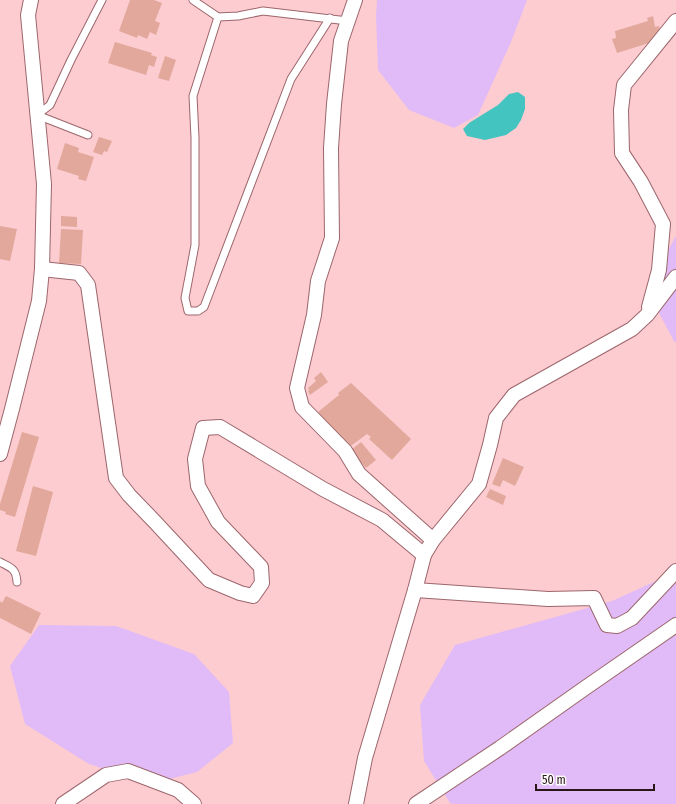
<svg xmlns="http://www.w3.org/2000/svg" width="676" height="804" font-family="'Fira Sans Condensed',sans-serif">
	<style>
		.green { fill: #e1bbf7 }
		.water { fill: #44c4c1 }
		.building { fill: #e1a89b }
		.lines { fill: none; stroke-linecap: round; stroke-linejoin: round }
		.service-casing { stroke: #9c666c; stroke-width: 9 }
		.minor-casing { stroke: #9c666c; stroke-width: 16 }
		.service { stroke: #fff; stroke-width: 7 }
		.minor { stroke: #fff; stroke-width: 14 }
	</style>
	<rect width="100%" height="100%" fill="#fdccd0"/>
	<g class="green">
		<path d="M377,0H527L511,42L478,115L454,128L409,110L378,70L376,16Z"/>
		<path d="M676,236V343L674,341L653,302L664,258Z"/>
		<path d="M676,572V804H453L450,803L424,761L420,705L455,645L612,601Z"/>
		<path d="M39,625L116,626L194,654L229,692L233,743L197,772L150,784L89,764L25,724L10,666Z"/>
	</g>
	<path class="water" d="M518,92L525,97V109L521,120L516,128L506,135L485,140L467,136L463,129L469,123L498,105L509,94Z"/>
	<g class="building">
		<path d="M130,0H154L162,3L155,21L160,23L156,35L150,32L147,39L138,35L137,38L119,31Z"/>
		<path d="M653,16L655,27L659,26L660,31L654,39H652V42L617,53L612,39L616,38L615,31L648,21L647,18Z"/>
		<path d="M115,42L152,53L151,55L157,57L154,67L149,65L146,75L108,63Z"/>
		<path d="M165,56L176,60L169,81L158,78Z"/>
		<path d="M99,137L112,141L107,152L104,151L102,155L93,152Z"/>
		<path d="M65,143L79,148L78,152L94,157L86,181L78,179L79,176L57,169Z"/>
		<path d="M61,216L77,217V227L61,226Z"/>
		<path d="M0,226L17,229L10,261L0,259Z"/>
		<path d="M61,229L83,230L81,264L59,263Z"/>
		<path d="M321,372L328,382L310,395L308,391L309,390L308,388L316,381L314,378Z"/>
		<path d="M351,383L411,439L392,460L369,439L371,437L367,434L348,448L318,412L339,395L338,393Z"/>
		<path d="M22,432L39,437L15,517L5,514L6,512L0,510V504Z"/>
		<path d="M361,442L376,460L366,468L351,450Z"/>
		<path d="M503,458L524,467L515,486L503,480L500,487L492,484Z"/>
		<path d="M33,486L53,492L36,556L16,551Z"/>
		<path d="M490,489L506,496L503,505L486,497Z"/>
		<path d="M6,596L41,613L31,634L0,618V601L2,603Z"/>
	</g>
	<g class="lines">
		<g class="service-casing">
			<g id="service">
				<path d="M193,0L218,17L238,16L263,11L348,21"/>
				<path d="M218,17L193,96L195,138V245L185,298L188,311H198L204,307L291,79L330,18"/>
				<path d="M88,135L37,115L50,105L71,60L102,0"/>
				<path d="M0,562C11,568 16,568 17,582"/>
			</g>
		</g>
		<g class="minor-casing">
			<g id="minor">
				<path d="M355,0L341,41L334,104L331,148L332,238L318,281L314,315L297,388L302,407L345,451L359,474L433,540"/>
				<path d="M42,269L79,273L88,285L116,478L129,495L155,522L209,580L240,593L253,596L262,583L261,567L218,522L198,486L195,459L203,428L220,427L323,489L382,520L424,555"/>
				<path d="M649,307L659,270L663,224L641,182L622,153L621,110L624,85L676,21"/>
				<path d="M0,454L12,409L39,301L42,269L44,184L28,15L31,0"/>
				<path d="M415,590L548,599L594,598L607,625L617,626L632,618L676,571"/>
				<path d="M63,804L106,775L128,771L178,790L194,804"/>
				<path d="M356,804L365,758L415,590L424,555L433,540L479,484L490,445L496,418L514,395L632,329L647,315L676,277"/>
				<path d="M416,804L500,748L585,688L676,625"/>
			</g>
		</g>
		<use href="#service" class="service"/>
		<use href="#minor" class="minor"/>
	</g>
	<path d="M536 784v6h118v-6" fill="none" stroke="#2a1517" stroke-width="2"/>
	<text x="542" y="784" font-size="12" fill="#2a1517" stroke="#fbfbfb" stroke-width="3" paint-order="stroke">50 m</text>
</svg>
